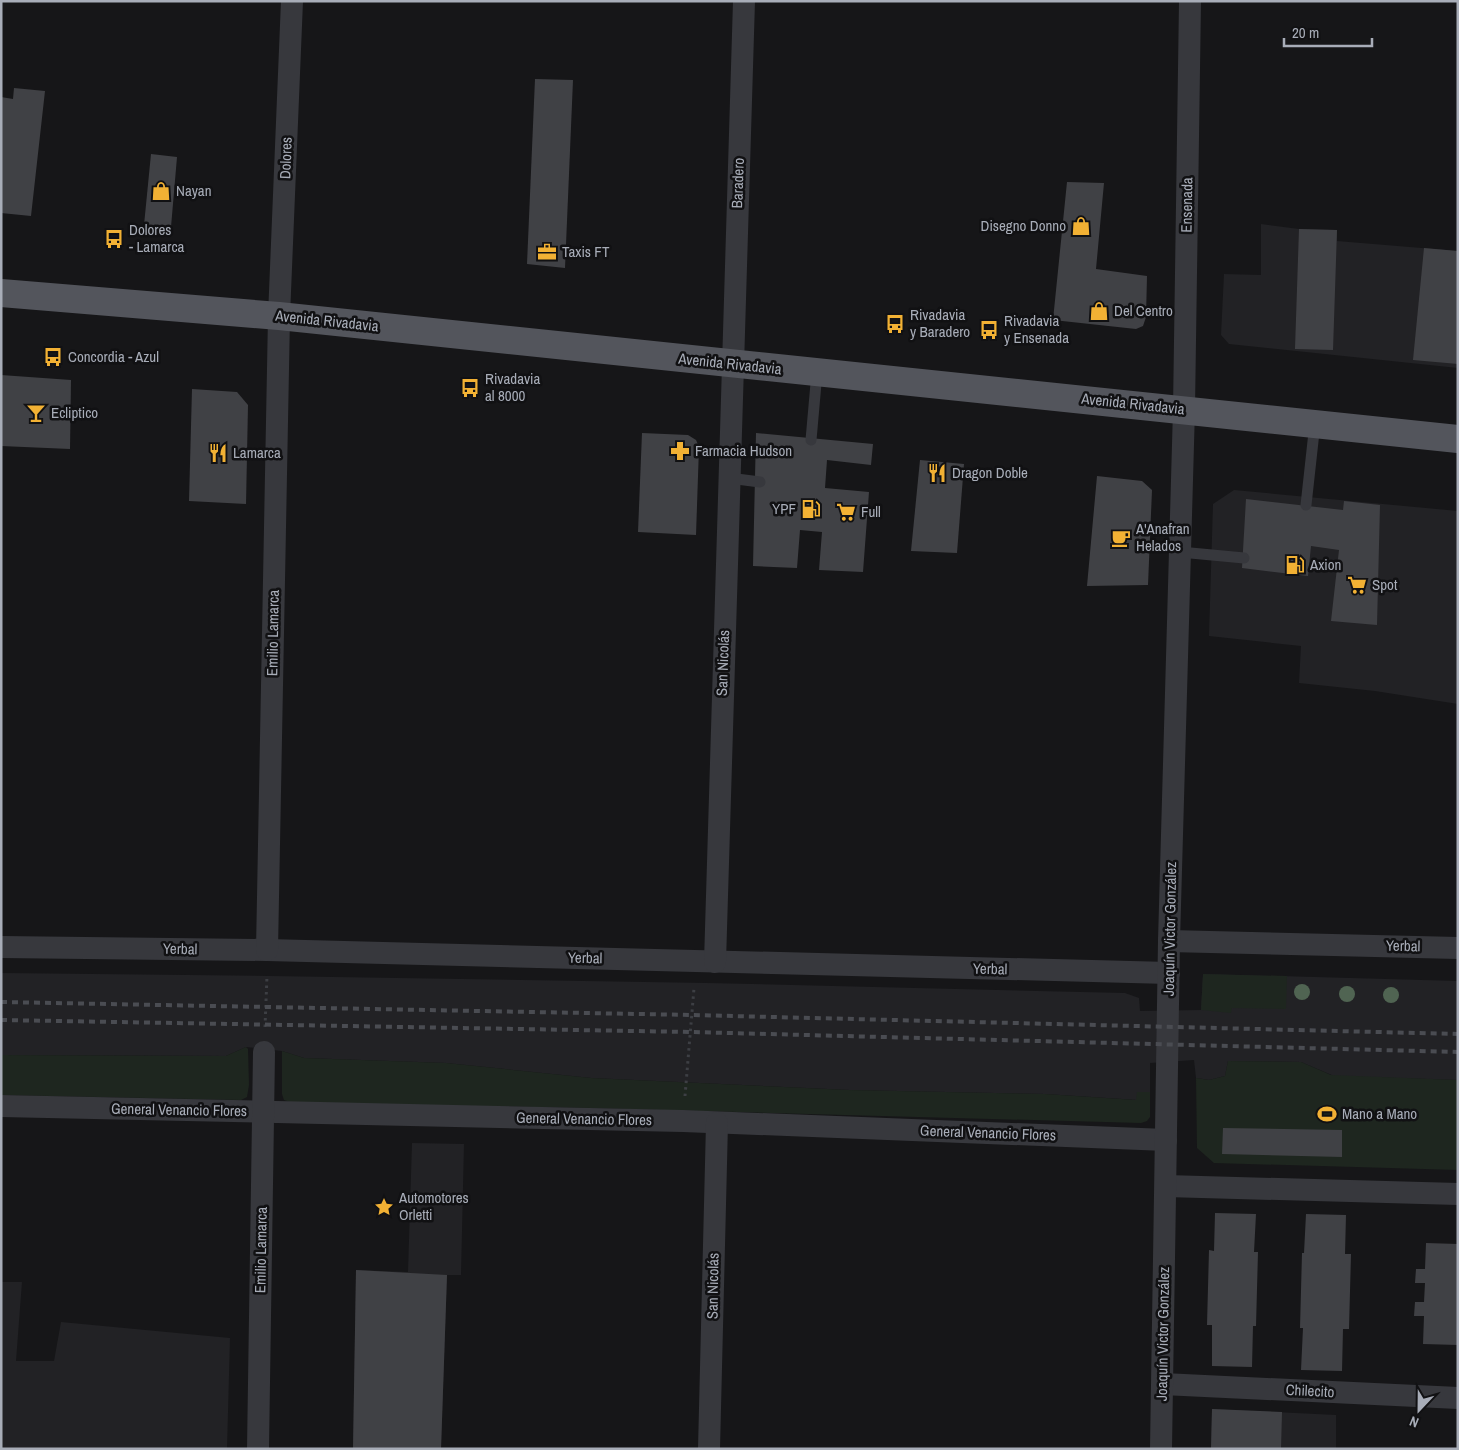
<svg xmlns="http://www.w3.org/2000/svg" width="1459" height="1450" font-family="'Archivo Narrow',sans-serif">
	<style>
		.built { fill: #222225 }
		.green { fill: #1e261f }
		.building { fill: #404145 }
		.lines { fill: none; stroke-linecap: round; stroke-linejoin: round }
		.path { stroke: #3d3f44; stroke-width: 3; stroke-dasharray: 2.5 4; stroke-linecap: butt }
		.service { stroke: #37383d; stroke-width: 11 }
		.minor { stroke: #37383d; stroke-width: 22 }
		.primary { stroke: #53555c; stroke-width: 28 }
		.rail { stroke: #4a4c52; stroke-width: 4; stroke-dasharray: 6 5; stroke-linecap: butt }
		.tree { fill: #506452 }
		.labels { text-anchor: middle; stroke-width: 5; stroke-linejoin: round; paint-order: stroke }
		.street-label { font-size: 15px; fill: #a8adb8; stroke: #111113 }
		.poi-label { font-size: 15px; fill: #a8adb8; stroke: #111113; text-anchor: start }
	</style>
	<rect width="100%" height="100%" fill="#161618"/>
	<g class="built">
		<path d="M1261,224L1299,229L1337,230V241L1458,251V368L1229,344L1221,335L1224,274L1261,275Z"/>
		<path d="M1234,490L1458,511V704L1375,691L1299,683L1301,646L1209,636L1213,504Z"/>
		<path d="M1,973L270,976L707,983L1125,993L1139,998L1140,1011L1201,1010L1203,974L1458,981V1080L1334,1076L1301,1062L1228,1061L1225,1076L1209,1080L1196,1078L1194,1060L1150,1063V1092H1137V1100L1045,1094L849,1090L591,1078L446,1063L304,1058L282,1051L246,1047L226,1056L1,1055Z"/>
		<path d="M412,1143L464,1144L461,1275H447L441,1449H353L356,1270L408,1272Z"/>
		<path d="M1,1282H22L16,1361H54L61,1322L230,1338L227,1449H1Z"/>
		<path d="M1212,1409L1336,1415V1449H1211Z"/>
	</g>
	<g class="green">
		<path d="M1203,974L1287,976L1286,1009L1232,1008L1231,1013L1201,1010Z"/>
		<path d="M246,1047L248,1049L249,1085L247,1097L241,1100L1,1095V1055L226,1056Z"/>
		<path d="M282,1051L304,1058L446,1063L591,1078L849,1090L1045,1094L1136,1100L1137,1092H1150V1117L1147,1121L1141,1123L590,1108L293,1103L284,1100L282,1094Z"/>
		<path d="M1228,1061L1301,1062L1331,1075L1458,1080V1170L1214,1163L1197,1148L1196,1078L1209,1080L1225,1076Z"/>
	</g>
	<g class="building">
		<path d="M535,79L573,80L565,268L527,264Z"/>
		<path d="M14,88L45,91L31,216L1,213V97L13,99Z"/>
		<path d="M151,154L177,157L171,227L144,225Z"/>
		<path d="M1067,182L1104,183L1096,269L1147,276L1146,317L1143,326L1136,329L1053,320Z"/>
		<path d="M1299,229L1337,230L1333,350L1295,349Z"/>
		<path d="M1424,248L1458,251V364L1413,360Z"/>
		<path d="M1,375L71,380L70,449L1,446Z"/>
		<path d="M192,389L237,392L248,405L246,504L189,501Z"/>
		<path d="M642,433L688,435L696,440L699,447L696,535L638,532Z"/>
		<path d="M756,433L873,444L871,465L827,460L825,488L869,492L863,572L819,570L822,532L800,530L797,568L753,566Z"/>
		<path d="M920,460L964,464L957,553L911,551Z"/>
		<path d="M1097,476L1142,481L1152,490L1148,585L1087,586Z"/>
		<path d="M1246,499L1343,510L1344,501L1380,505L1377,625L1331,621L1339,550L1311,546L1308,576L1242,568Z"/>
		<path d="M1223,1128L1342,1130V1157L1222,1154Z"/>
		<path d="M1215,1213L1256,1214L1254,1252H1258L1256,1326H1253L1252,1367L1212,1366V1325H1207L1209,1250L1214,1251Z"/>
		<path d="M1306,1214L1346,1215L1345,1254H1351L1349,1329H1343L1342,1371L1301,1370L1303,1328H1300L1302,1253H1304Z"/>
		<path d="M1426,1243L1458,1244V1345L1423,1344L1424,1316H1414L1415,1302H1424L1425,1283H1415L1416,1269H1425Z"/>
		<path d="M356,1270L447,1275L441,1449H353Z"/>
		<path d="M1212,1409L1282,1412L1281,1449H1211Z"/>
	</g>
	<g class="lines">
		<g class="path">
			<path d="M265,1027L267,976"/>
			<path d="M685,1096L694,988"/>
		</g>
		<g class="service">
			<path d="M811,440L817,372"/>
			<path d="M729,478L760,482"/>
			<path d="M1306,505L1315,423"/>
			<path d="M1180,552L1244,558"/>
		</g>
		<g class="minor">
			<path d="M1169,941L1458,948"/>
			<path d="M1,947L267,950L1169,973"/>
			<path d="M267,950L279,316L292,1"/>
			<path d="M715,962L744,1"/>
			<path d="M1,1106L683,1121L1166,1140"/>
			<path d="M1166,1186L1458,1194"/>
			<path d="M1163,1384L1458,1398"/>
			<path d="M258,1449L264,1052"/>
			<path d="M709,1449L717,1123"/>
			<path d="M1161,1449L1169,941L1184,409L1190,1"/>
		</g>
		<path class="primary" d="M1,293L279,316L1458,439"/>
		<g class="rail">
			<path d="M1,1002L692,1015L1458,1034"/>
			<path d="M1,1020L691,1032L1458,1052"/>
		</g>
	</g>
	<g class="tree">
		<circle cx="1302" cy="992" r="8"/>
		<circle cx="1347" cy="994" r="8"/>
		<circle cx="1391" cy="995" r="8"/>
	</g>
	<defs>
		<g id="shop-bare" transform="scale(1.5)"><path d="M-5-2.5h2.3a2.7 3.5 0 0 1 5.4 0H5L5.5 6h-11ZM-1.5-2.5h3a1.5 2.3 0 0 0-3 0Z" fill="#f2b134" stroke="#111113" stroke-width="2.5" paint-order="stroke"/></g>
		<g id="bus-bare" transform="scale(1.5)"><path d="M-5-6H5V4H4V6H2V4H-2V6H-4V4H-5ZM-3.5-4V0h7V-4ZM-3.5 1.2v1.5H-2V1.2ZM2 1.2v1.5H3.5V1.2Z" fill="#f2b134" stroke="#111113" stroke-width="2.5" paint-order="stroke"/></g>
		<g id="office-bare" transform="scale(1.5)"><path d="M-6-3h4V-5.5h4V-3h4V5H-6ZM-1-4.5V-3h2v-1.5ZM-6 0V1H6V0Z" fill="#f2b134" stroke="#111113" stroke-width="2.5" paint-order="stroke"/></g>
		<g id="bar-bare" transform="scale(1.5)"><path d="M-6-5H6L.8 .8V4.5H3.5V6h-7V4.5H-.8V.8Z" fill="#f2b134" stroke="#111113" stroke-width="2.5" paint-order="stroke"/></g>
		<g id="pharmacy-bare" transform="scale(1.5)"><path d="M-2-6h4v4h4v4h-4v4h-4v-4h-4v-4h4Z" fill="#f2b134" stroke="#111113" stroke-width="2.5" paint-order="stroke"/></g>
		<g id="restaurant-bare" transform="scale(1.5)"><path d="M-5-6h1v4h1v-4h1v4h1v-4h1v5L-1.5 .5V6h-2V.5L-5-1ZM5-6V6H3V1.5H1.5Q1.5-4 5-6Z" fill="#f2b134" stroke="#111113" stroke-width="2.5" paint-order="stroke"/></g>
		<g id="fuel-bare" transform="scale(1.5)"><path d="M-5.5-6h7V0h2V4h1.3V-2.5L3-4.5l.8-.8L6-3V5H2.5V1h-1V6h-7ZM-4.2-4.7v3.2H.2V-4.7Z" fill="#f2b134" stroke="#111113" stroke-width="2.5" paint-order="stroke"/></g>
		<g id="supermarket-bare" transform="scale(1.5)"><path d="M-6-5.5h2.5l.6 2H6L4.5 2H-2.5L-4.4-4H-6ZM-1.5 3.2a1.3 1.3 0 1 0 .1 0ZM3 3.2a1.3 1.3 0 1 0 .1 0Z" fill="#f2b134" stroke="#111113" stroke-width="2.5" paint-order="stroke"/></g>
		<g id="cafe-bare" transform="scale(1.5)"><path d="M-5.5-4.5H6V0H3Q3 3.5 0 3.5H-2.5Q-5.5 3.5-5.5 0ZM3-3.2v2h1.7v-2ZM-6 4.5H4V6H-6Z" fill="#f2b134" stroke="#111113" stroke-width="2.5" paint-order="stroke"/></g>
		<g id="stadium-bare" transform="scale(1.5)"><path d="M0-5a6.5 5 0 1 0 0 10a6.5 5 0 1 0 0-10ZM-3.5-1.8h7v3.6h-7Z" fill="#f2b134" stroke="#111113" stroke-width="2.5" paint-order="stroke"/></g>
		<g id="sight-bare" transform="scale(1.5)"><path d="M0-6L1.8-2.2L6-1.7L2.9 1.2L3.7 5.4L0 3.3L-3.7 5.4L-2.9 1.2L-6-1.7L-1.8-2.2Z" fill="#f2b134" stroke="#111113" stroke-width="2.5" paint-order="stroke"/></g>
	</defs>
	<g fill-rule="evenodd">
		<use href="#shop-bare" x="161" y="191"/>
		<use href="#shop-bare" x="1081" y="226"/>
		<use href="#bus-bare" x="114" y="239"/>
		<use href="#office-bare" x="547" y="252"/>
		<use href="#shop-bare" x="1099" y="311"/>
		<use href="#bus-bare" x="895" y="324"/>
		<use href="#bus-bare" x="989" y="330"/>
		<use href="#bus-bare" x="53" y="357"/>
		<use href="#bus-bare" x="470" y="388"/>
		<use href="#bar-bare" x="36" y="413"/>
		<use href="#pharmacy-bare" x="680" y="451"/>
		<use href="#restaurant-bare" x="218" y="453"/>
		<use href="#restaurant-bare" x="937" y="473"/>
		<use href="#fuel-bare" x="811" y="509"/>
		<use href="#supermarket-bare" x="846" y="512"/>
		<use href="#cafe-bare" x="1121" y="538"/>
		<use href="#fuel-bare" x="1295" y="565"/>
		<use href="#supermarket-bare" x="1357" y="585"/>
		<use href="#stadium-bare" x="1327" y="1114"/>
		<use href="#sight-bare" x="384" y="1207"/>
	</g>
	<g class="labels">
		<g class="street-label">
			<text transform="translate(286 158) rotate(-88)" y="5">Dolores</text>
			<text transform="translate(738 183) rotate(-88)" y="5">Baradero</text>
			<text transform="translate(1187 205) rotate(-89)" y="5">Ensenada</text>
			<text transform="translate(327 321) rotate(6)" y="5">Avenida Rivadavia</text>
			<text transform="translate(730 364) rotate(6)" y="5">Avenida Rivadavia</text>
			<text transform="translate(1133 404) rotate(6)" y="5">Avenida Rivadavia</text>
			<text transform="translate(273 633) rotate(-89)" y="5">Emilio Lamarca</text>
			<text transform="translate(723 663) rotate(-88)" y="5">San Nicolás</text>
			<text transform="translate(1170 929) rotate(-89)" y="5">Joaquín Victor González</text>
			<text transform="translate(1403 946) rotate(1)" y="5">Yerbal</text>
			<text transform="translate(180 949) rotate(1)" y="5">Yerbal</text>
			<text transform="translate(585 958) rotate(1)" y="5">Yerbal</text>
			<text transform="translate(990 969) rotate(1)" y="5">Yerbal</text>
			<text transform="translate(179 1110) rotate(1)" y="5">General Venancio Flores</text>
			<text transform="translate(584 1119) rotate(1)" y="5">General Venancio Flores</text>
			<text transform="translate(988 1133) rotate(2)" y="5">General Venancio Flores</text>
			<text transform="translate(261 1250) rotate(-89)" y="5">Emilio Lamarca</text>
			<text transform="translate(713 1286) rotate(-89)" y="5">San Nicolás</text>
			<text transform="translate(1163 1334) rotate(-89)" y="5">Joaquín Victor González</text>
			<text transform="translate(1310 1391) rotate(3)" y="5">Chilecito</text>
		</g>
		<g class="poi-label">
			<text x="176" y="196">Nayan</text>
			<text x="1066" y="231" text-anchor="end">Disegno Donno</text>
			<text x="129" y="235">Dolores<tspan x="129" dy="17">- Lamarca</tspan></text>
			<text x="562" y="257">Taxis FT</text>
			<text x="1114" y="316">Del Centro</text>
			<text x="910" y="320">Rivadavia<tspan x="910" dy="17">y Baradero</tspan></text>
			<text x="1004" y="326">Rivadavia<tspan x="1004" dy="17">y Ensenada</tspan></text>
			<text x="68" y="362">Concordia - Azul</text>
			<text x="485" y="384">Rivadavia<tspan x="485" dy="17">al 8000</tspan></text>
			<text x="51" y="418">Ecliptico</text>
			<text x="695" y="456">Farmacia Hudson</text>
			<text x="233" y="458">Lamarca</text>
			<text x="952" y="478">Dragon Doble</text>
			<text x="796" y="514" text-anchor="end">YPF</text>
			<text x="861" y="517">Full</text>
			<text x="1136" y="534">A'Anafran<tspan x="1136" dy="17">Helados</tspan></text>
			<text x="1310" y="570">Axion</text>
			<text x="1372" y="590">Spot</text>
			<text x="1342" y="1119">Mano a Mano</text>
			<text x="399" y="1203">Automotores<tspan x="399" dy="17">Orletti</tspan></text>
		</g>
	</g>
	<rect width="1459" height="1450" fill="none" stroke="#a8adb8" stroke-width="5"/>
	<g transform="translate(1419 1410) rotate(202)" stroke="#111113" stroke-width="4" paint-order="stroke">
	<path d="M0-4L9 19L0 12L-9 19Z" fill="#a8adb8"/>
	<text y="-8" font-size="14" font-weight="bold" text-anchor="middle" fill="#a8adb8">N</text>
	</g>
	<path d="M1284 38v8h88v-8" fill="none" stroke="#a8adb8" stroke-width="2.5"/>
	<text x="1292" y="38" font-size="15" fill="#a8adb8" stroke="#111113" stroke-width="4" paint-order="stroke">20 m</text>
</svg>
